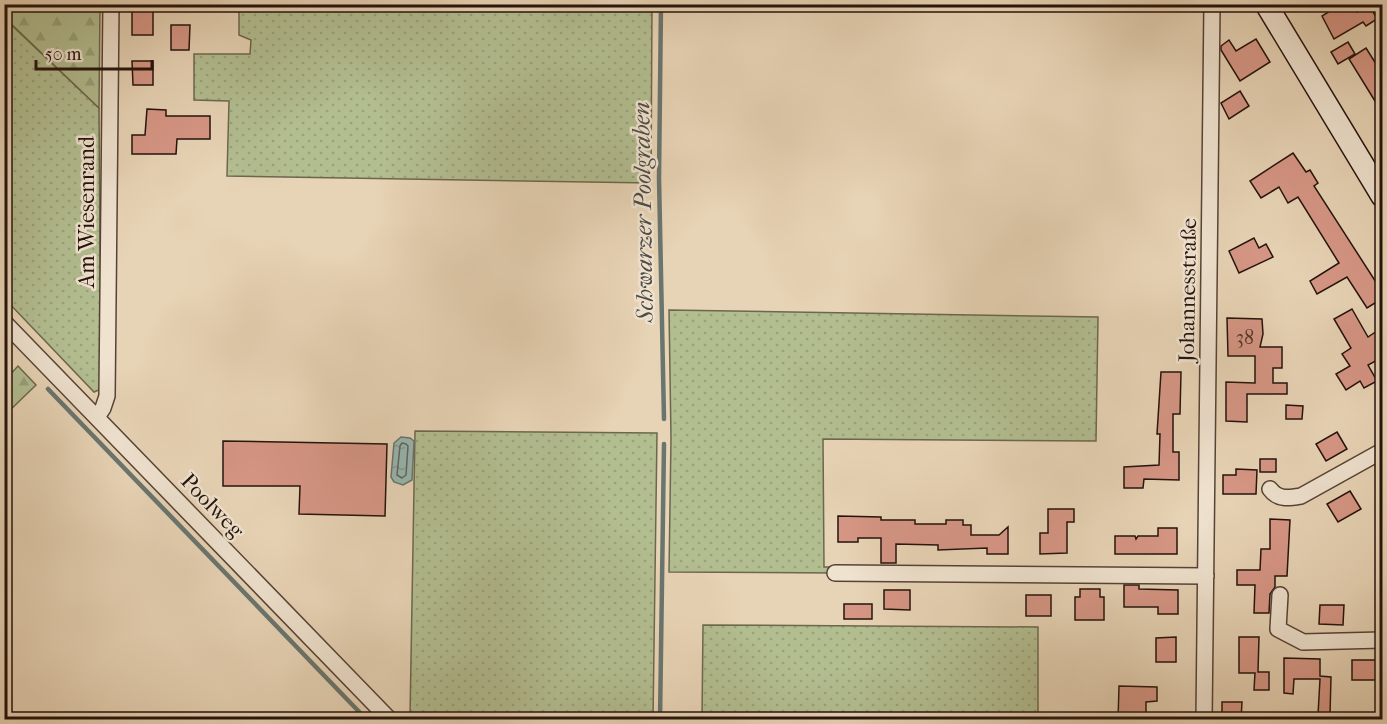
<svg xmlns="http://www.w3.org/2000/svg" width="1387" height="724" font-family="'IM FELL French Canon',serif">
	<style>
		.grass { fill: url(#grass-dots); stroke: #6c684e; stroke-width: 1.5 }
		.forest { fill: url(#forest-firs); stroke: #6c684e; stroke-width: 1.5 }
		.water { fill: url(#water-ripples); stroke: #69756f; stroke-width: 1.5 }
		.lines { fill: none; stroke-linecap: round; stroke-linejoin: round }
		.shore { stroke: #5e655e; stroke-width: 1.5 }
		.stream { stroke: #69756f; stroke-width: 4.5 }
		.building { fill: #d69685; stroke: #25130c; stroke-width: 1.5 }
		.street-casing { stroke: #564336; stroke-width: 18 }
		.secondary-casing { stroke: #25130c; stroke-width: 24 }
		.street { stroke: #efe2cf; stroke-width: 15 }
		.secondary { stroke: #efe2cf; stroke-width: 21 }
		.labels { text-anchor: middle; stroke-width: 5; stroke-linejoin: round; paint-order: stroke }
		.number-label { font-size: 20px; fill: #51342a }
		.street-label { font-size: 22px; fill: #25130c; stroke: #efe2cf }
		.water-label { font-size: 24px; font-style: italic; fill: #4d4c46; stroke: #efe2cf }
	</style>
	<defs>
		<pattern id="grass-dots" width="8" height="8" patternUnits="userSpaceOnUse" patternTransform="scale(1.5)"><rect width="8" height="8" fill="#b2bd90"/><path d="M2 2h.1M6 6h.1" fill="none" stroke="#99a27b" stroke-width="1.8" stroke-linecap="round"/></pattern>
		<pattern id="forest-firs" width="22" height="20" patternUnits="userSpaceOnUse" patternTransform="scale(1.5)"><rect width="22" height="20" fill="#b2bd90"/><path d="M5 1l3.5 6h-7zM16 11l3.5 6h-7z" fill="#99a27b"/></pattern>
		<pattern id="water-ripples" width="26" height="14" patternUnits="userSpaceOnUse" patternTransform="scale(1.5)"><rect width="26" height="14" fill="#97b7b1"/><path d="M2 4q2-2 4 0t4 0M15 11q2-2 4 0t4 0" fill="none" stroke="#829c97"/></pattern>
	</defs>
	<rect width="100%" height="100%" fill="#e7d3b5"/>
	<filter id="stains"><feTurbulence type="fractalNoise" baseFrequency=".00333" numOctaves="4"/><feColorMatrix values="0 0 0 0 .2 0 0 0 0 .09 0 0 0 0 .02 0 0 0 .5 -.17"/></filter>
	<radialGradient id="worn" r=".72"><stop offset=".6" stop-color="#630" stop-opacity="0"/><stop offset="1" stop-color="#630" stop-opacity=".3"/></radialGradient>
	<g class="grass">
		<path d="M558,5L652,6L651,183L227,176L229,101L194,100V54H250L251,40L239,35V5Z"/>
		<path d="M4,18L99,108L101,389L94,392L5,299Z"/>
		<path d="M669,310L1098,317L1096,441L823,439L824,567H835V573L669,572L671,438Z"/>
		<path d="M415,431L657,433L653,719L413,720L410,717Z"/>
		<path d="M703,625L1038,627V719H702Z"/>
	</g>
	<g class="forest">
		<path d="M4,5H100L99,108L5,18Z"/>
		<path d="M18,366L36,385L5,415V380Z"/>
	</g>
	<path class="water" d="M401,437L410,438L414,441L412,480L403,485L394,482L391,477L394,443Z"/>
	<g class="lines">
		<path class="shore" d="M402,443L406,444L408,446L406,475L402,478L397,475L400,446Z"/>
		<g class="stream">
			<path d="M661,4L659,178L664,419"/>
			<path d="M48,389L367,720"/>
			<path d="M660,720L664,444"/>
		</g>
	</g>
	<g class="building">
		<path d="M1341,4H1353L1357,12L1369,5L1377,19L1366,26L1363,22L1334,39L1322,16Z"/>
		<rect x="132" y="10" width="21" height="25"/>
		<path d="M171,25H190L189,50H171Z"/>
		<path d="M1256,39L1270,62L1240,81L1221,50V46L1229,40L1236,51Z"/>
		<path d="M1348,42L1355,54L1338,64L1331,52Z"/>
		<path d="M1366,48L1383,75V114L1349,59Z"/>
		<path d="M132,61H153V85H133Z"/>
		<path d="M1240,91L1249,106L1229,119L1221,103Z"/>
		<path d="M147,109L166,110V116H210V139H177L176,154H132V135H145Z"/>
		<path d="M1293,153L1306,172L1310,170L1318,183L1314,186L1383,293V298L1367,308L1347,277L1317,294L1310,281L1339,263L1298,197L1288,203L1279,187L1261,198L1250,181Z"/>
		<path d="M1254,238L1259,248L1266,244L1273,257L1239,273L1229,251Z"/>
		<path d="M1352,309L1368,337L1377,331L1383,340V357L1368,365L1377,381L1364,388L1360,381L1346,390L1336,374L1350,366L1342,354L1351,348L1334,319Z"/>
		<path d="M1227,318L1262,319L1263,334L1260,347H1282V368H1273V383H1287V394H1247V422L1226,421V382L1255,383V356H1228Z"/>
		<path d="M1161,372H1181L1180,414H1173V452H1179V480L1144,479L1143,488H1124V467L1159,465L1160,434H1157Z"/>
		<path d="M1286,405L1303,406L1302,419H1286Z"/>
		<path d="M1337,432L1347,449L1326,461L1316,444Z"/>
		<path d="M223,441L387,444L385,516L299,514L300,486H223Z"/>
		<rect x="1260" y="459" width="16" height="13"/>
		<path d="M1236,469L1257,470L1256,494H1223V475H1236Z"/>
		<path d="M1350,491L1361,509L1338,522L1327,504Z"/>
		<path d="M1048,509H1074V522H1067V553L1040,554V533H1048Z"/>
		<path d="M838,516L881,517V520H915V524H946V520H963V525H971V535H999L1008,527V554H987V548L938,550V545L896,544V563H881V538H858V542H838Z"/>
		<path d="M1270,519L1290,520L1287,576H1275V587L1270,594L1269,613H1254L1255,585H1237V570H1260L1261,549H1270Z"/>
		<path d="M1158,528H1177V554H1115V536H1135L1136,539L1138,536H1158Z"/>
		<path d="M1124,585H1139V589L1178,590V614H1158V607H1124Z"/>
		<path d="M1080,589H1100V597H1104V620H1075V597H1080Z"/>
		<path d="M884,590H910V610L884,609Z"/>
		<rect x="1026" y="595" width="25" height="21"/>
		<rect x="844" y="604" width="28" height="15"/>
		<path d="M1320,605H1344L1343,625L1319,624Z"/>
		<path d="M1176,637V662H1156V638Z"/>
		<path d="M1239,637H1259L1258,672H1269V690H1254L1255,673H1239Z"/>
		<path d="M1284,658L1320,659V676L1331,677L1330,715H1318L1320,679H1294L1293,694L1284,693Z"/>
		<rect x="1352" y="660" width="31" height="20"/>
		<path d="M1119,686L1157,687V701L1146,702V720H1118Z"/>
		<path d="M1222,702H1242L1241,720H1222Z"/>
	</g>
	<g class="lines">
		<g class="street-casing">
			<g id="street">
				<path d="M4,322L390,720"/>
				<path d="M97,417L103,408L107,396L111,4"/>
				<path d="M1270,489C1278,500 1289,498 1301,496L1382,451"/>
				<path d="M835,573L1206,576"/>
				<path d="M1280,595L1278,629L1303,642L1382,640"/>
				<path d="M1204,720L1212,4"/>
			</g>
		</g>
		<g class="secondary-casing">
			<path id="secondary" d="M1266,4L1382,196"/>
		</g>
		<use href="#street" class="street"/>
		<use href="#secondary" class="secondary"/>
	</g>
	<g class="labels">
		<g class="number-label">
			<text x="1245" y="344">38</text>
		</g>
		<g class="street-label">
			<text transform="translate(86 212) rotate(-90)" y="8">Am Wiesenrand</text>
			<text transform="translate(1187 290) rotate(-89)" y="8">Johannesstraße</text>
			<text transform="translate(213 505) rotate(46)" y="8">Poolweg</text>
		</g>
		<g class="water-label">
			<text transform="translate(643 212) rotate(-91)" y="8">Schwarzer Poolgraben</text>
		</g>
	</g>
	<rect width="1387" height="724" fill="none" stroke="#e7d3b5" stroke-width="24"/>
	<rect x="6" y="6" width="1375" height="712" fill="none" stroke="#25130c" stroke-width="3"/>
	<rect x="12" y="12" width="1363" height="700" fill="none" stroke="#25130c" stroke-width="1.5"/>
	<path d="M36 60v9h116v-9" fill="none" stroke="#25130c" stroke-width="3"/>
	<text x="45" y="60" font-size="18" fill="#25130c" stroke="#efe2cf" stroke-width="4.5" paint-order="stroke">50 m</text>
	<rect width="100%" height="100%" filter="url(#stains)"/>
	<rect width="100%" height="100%" fill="url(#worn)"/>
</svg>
